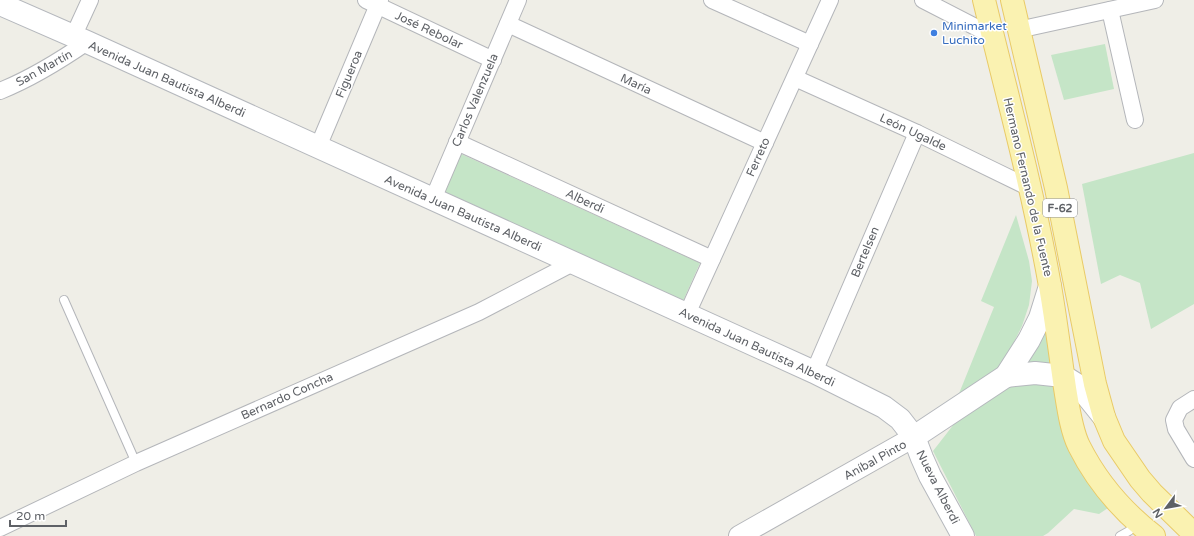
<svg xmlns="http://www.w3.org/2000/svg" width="1194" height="536" font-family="'Varela Round',sans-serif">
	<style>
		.green { fill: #c5e5c7 }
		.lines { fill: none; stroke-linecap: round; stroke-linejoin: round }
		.service-casing { stroke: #b4b6ba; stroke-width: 10 }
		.minor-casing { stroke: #b4b6ba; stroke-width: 18 }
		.tertiary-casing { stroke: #b4b6ba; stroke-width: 22 }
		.secondary-casing { stroke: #b5b8bd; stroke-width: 24 }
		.primary-casing { stroke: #e9ca67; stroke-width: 24 }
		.service { stroke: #fff; stroke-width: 8 }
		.minor { stroke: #fff; stroke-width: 16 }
		.tertiary { stroke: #fff; stroke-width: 20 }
		.secondary { stroke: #fff; stroke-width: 22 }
		.primary { stroke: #faf2b1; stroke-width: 22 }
		.shop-dot { fill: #3f7fe0; stroke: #fff; stroke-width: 1.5 }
		.labels { text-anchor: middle; stroke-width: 3; stroke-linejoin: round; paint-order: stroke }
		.shield { fill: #fff; stroke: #8e9094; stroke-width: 1 }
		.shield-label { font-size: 11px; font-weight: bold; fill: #5e6166 }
		.shop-label { font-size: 12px; fill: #366cbe; stroke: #fff; text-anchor: start }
		.street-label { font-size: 12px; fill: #5e6166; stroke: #fff }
	</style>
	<rect width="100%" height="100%" fill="#efeee7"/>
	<g class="green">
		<path d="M1105,44L1114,89L1064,100L1051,55Z"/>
		<path d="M459,153L700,263L683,301L444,195Z"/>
		<path d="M1194,153V304L1151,329L1140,283L1120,275L1101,284L1082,184Z"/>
		<path d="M1016,215L1029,261L1032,281L1029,305L1022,326L1007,356L995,372L958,396L994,307L981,301Z"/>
		<path d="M1047,314L1053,366H1025Z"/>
		<path d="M1021,381H1057L1111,506L1099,514L1074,509L1048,533L1043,536H976L933,451L961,415Z"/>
	</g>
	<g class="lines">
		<g class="service-casing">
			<g id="service">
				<path d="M64,300L136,463"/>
				<path d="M1120,536L1129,531L1136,523"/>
			</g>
		</g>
		<g class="minor-casing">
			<g id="minor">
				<path d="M366,0L493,60"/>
				<path d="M712,0L810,44"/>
				<path d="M923,0L993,36"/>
				<path d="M1110,10L1135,120"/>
				<path d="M508,24L765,143"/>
				<path d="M1018,30L1155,0"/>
				<path d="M73,37L90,0"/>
				<path d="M795,78L917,133L1030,188"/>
				<path d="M0,91C32,78 58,62 87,42"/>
				<path d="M457,142L712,259"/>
				<path d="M318,147L380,0"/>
				<path d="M433,199L518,0"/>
				<path d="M687,314L830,0"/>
				<path d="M814,372L917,133"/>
				<path d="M1194,399L1180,408L1174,420L1176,429L1194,459"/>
				<path d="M0,528L136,463L479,312L573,263"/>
			</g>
		</g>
		<g class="tertiary-casing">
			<path id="tertiary" d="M739,536L914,437"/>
		</g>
		<g class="secondary-casing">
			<g id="secondary">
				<path d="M0,4L87,42L814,372L884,407L900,419L914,437L922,458L930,476L963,536"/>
				<path d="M1006,376L1035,373L1063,376L1079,386L1104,417"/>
				<path d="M914,437L1006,376L1029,340L1040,318L1050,286"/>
			</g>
		</g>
		<g class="primary-casing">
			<g id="primary">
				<path d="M984,0C1007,95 1033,190 1050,286C1056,320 1060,354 1065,388C1068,406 1071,430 1079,446C1097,482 1123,512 1154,536"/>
				<path d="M1012,0L1056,188L1095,384L1104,417L1114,441L1140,479L1152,493L1194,534"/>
			</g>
		</g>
		<use href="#service" class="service"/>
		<use href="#minor" class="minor"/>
		<use href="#tertiary" class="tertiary"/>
		<use href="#secondary" class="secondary"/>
		<use href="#primary" class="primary"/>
	</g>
	<circle class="shop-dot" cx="934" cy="33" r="4"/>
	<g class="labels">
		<rect class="shield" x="1043" y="199" width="34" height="18" rx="3"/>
		<g class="shield-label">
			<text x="1060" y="212">F-62</text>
		</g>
		<g class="shop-label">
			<text x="942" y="30">Minimarket<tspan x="942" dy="14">Luchito</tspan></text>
		</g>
		<g class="street-label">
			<text transform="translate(429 30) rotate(25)" y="4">José Rebolar</text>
			<text transform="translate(44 68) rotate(-29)" y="4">San Martín</text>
			<text transform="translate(349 74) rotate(-67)" y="4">Figueroa</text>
			<text transform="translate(167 79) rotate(24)" y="4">Avenida Juan Bautista Alberdi</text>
			<text transform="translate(636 84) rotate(25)" y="4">María</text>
			<text transform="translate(475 100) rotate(-67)" y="4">Carlos Valenzuela</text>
			<text transform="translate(913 132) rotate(25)" y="4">León Ugalde</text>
			<text transform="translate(758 157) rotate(-66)" y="4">Ferreto</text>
			<text transform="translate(1028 187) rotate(77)" y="4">Hermano Fernando de la Fuente</text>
			<text transform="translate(585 201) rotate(25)" y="4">Alberdi</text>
			<text transform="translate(463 213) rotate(24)" y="4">Avenida Juan Bautista Alberdi</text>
			<text transform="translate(865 252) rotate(-67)" y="4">Bertelsen</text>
			<text transform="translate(757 347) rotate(25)" y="4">Avenida Juan Bautista Alberdi</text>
			<text transform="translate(287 396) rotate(-24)" y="4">Bernardo Concha</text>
			<text transform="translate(875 460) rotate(-29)" y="4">Aníbal Pinto</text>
			<text transform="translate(938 487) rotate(63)" y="4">Nueva Alberdi</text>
		</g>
	</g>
	<g transform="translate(1166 508) rotate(238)" stroke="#ffffff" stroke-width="3" paint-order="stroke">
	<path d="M0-3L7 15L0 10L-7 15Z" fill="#5e6166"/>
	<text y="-6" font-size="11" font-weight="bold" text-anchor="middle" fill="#5e6166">N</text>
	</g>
	<path d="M10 520v6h56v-6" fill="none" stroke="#5e6166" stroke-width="2"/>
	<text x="16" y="520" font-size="12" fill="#5e6166" stroke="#ffffff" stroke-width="3" paint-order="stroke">20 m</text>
</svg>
